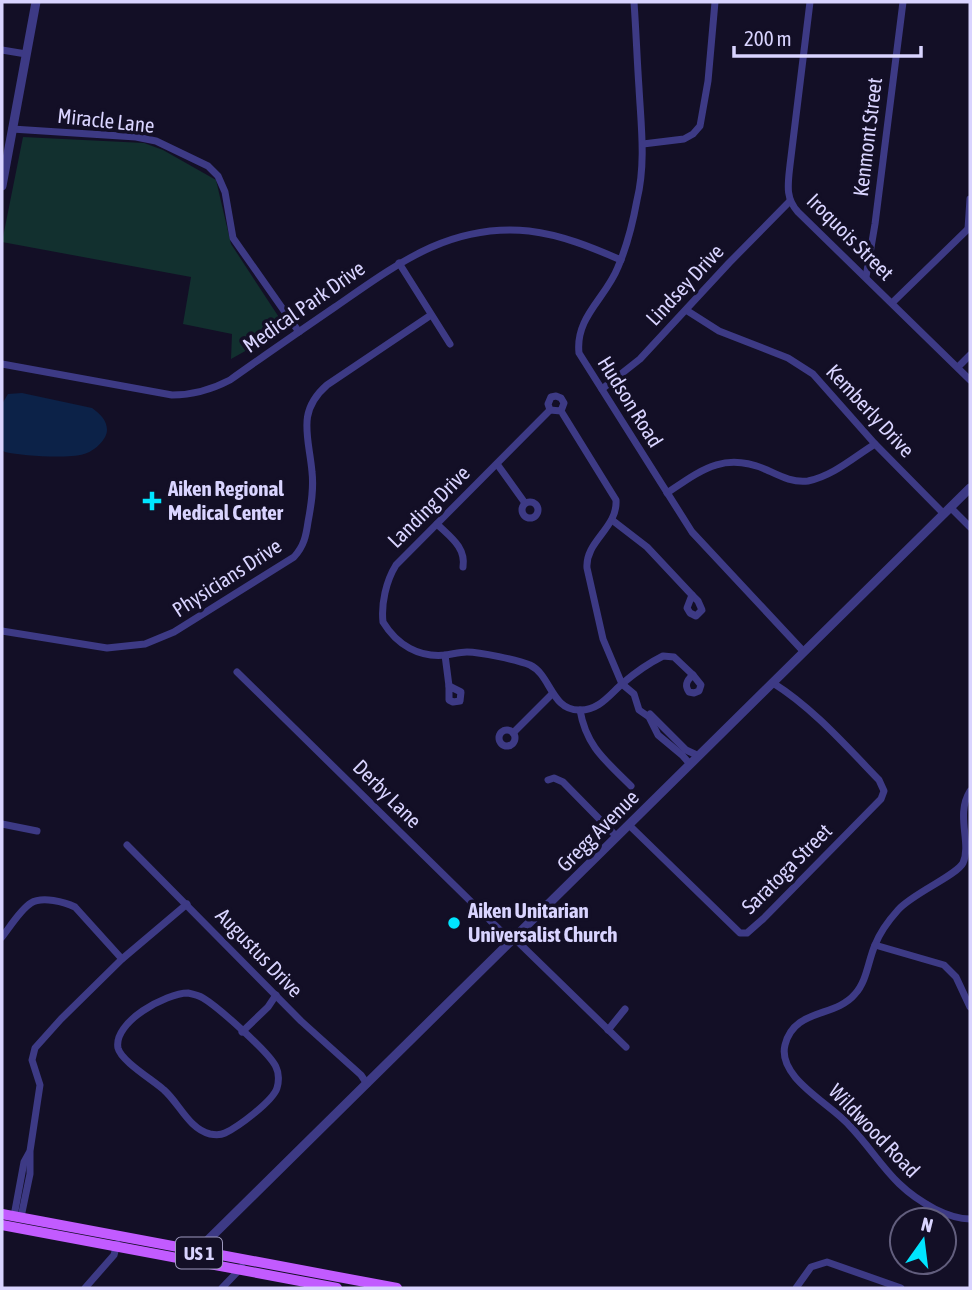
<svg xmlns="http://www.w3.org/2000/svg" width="972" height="1290" font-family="'Asap Condensed',sans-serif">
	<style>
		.green { fill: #12302f }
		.water { fill: #0c2248 }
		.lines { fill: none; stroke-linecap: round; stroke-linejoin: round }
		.minor { stroke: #3d3a85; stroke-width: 7 }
		.tertiary { stroke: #3d3a85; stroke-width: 9 }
		.primary { stroke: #c25bff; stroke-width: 10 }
		.poi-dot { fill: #00e5ff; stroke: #130f26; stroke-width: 2.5 }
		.labels { text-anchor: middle; stroke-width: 7; stroke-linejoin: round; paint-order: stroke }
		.shield { fill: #130f26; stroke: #9e99be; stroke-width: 2 }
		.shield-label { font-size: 19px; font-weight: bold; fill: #d9d4ff }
		.street-label { font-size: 21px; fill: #d9d4ff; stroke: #130f26 }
		.poi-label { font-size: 21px; font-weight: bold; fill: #d9d4ff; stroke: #130f26; text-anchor: start }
	</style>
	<rect width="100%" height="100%" fill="#130f26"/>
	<path class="green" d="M23,137L144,143L163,150L216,180L231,244L286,328L231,359L232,334L183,324L191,277L2,242Z"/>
	<path class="water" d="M22,393L92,408C100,414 107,420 107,430C107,440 93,452 84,454C67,459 23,456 5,452L2,450V404L8,394Z"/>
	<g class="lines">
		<g class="minor">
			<path d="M634,2C636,30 637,59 639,88C641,125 646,163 637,200C633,222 627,246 618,267C606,298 575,317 579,353L692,532L804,652"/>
			<path d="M810,2L790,165C788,184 785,198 798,212L970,380"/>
			<path d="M2,50L26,54"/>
			<path d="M12,129L136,137L156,141L208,166L218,176L225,192L233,238L299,332"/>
			<path d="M643,144L684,139L693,134L700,126L708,81L715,2"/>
			<path d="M968,229L970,199"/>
			<path d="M399,263L450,344"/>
			<path d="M866,277L875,224L903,2"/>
			<path d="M892,303L970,227"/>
			<path d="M686,310L719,331L788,358L813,374L875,444L944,514"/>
			<path d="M2,364L172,395C194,395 211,390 230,380C265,355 300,331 335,307C397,264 450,223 529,231C562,235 591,247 621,260"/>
			<path d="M958,367L970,355"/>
			<path d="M602,389L640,359L729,263L790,201"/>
			<path d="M550,410L396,565C386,581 381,604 383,622C397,645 419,658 446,655C453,654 460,652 467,652C480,652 518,660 530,665C551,675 551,710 579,710C599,711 610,694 623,683C636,672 649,663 663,656L674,657L693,675"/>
			<path d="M561,411L550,410L548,404L551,397L556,396L561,398L564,403L561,411L616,500C618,528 585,541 587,568L603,639L622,684L634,694L639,710L649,717L658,735L682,755L690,764"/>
			<path d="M497,464L525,503"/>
			<path d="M667,493C701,470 724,451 767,470C780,476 793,483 808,481C833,476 854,457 875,444"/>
			<circle cx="530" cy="510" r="8"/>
			<path d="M950,507L970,527"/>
			<path d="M612,520L647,547L692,595"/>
			<path d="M437,524C450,537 466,547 463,567"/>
			<path d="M692,595L698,601L702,610L696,616L690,613L687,608Z"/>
			<path d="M2,631L107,648L145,644L174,632L294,557C304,546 306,536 308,522C311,506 314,489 312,472C309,437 296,412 327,385L431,315"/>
			<path d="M445,655L449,686"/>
			<path d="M237,672L511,941"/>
			<path d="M693,675L701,685L699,691L694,693L689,692C684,685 687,680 693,675Z"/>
			<path d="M449,686L461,692L460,701L453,702L449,700Z"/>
			<path d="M580,710C586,746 606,761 631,786"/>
			<path d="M650,714L686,750L699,756"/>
			<circle cx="507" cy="738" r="8"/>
			<path d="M513,733L552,694"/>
			<path d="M548,780L554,778L563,782L617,837"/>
			<path d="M970,791C955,815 972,843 963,863C956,876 913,893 898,910C889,920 880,932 875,945C868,961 867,981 855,994C835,1018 794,1008 785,1045C777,1077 829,1103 848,1124C880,1157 890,1186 935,1209C945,1214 958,1219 970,1219"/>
			<path d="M2,824L37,831"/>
			<path d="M629,825L740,933H747L763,919L881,799L884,791L879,780C846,746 813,708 773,683"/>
			<path d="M127,845L301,1021L361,1075L367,1084"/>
			<path d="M2,937C10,927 20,910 31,903C42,896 65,902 75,907L122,959"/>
			<path d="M514,938L626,1047"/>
			<path d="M875,945L944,965L956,977L970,1007"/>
			<path d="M188,993C193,994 198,995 203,998C218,1007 270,1053 276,1067C279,1073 279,1082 277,1088C273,1101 238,1127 225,1133C221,1135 215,1135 210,1134C189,1129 179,1103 164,1090C153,1080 121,1061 118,1048C113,1022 166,993 188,993Z"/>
			<path d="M608,1030L625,1009"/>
			<path d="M242,1032L268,1007L276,995"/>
			<path d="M14,1216L24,1162L29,1153"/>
			<path d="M21,1217L30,1174V1151L40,1085L32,1060L35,1048L61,1019L122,959L187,904"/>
			<path d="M85,1288L114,1255L117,1244"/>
			<path d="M222,1288L242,1267"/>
			<path d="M796,1288L811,1267L827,1262L901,1288"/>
		</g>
		<g class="tertiary">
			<path d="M2,186L36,2"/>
			<path d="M197,1256L208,1240L970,488"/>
		</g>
		<g class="primary">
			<path d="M2,1214L397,1288"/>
			<path d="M2,1225L337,1288"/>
		</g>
	</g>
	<g class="poi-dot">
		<path d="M148.5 490.5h7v7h7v7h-7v7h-7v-7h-7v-7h7z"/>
		<circle cx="454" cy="923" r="7"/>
	</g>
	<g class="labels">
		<rect class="shield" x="176" y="1237.5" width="46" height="31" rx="5"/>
		<g class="shield-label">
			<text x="199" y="1260">US 1</text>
		</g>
		<g class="street-label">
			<text transform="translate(106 121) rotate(6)" y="7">Miracle Lane</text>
			<text transform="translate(868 137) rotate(-83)" y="7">Kenmont Street</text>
			<text transform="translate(850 237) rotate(45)" y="7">Iroquois Street</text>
			<text transform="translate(685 285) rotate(-47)" y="7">Lindsey Drive</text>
			<text transform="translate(304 307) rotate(-35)" y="7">Medical Park Drive</text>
			<text transform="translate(630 402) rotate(58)" y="7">Hudson Road</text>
			<text transform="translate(870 411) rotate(47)" y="7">Kemberly Drive</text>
			<text transform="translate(429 507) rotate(-45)" y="7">Landing Drive</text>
			<text transform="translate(227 578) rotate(-33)" y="7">Physicians Drive</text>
			<text transform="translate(387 794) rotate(45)" y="7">Derby Lane</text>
			<text transform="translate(598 831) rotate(-45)" y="7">Gregg Avenue</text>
			<text transform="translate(787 869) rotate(-45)" y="7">Saratoga Street</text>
			<text transform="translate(259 953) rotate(46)" y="7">Augustus Drive</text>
			<text transform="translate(874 1131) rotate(46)" y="7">Wildwood Road</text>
		</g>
		<g class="poi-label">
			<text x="168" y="496">Aiken Regional<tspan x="168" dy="24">Medical Center</tspan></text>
			<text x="468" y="918">Aiken Unitarian<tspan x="468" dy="24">Universalist Church</tspan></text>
		</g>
	</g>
	<rect width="972" height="1290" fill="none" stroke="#d9d4ff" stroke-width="7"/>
	<g transform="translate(923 1241) rotate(14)"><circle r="33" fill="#130f26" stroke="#625e7d" stroke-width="2"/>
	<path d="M0-5L12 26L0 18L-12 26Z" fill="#00e5ff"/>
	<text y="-10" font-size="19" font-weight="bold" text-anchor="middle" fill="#d9d4ff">N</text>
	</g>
	<path d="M734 46v10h187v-10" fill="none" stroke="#d9d4ff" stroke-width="3.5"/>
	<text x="744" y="46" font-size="21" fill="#d9d4ff" stroke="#130f26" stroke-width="5" paint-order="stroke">200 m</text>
</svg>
